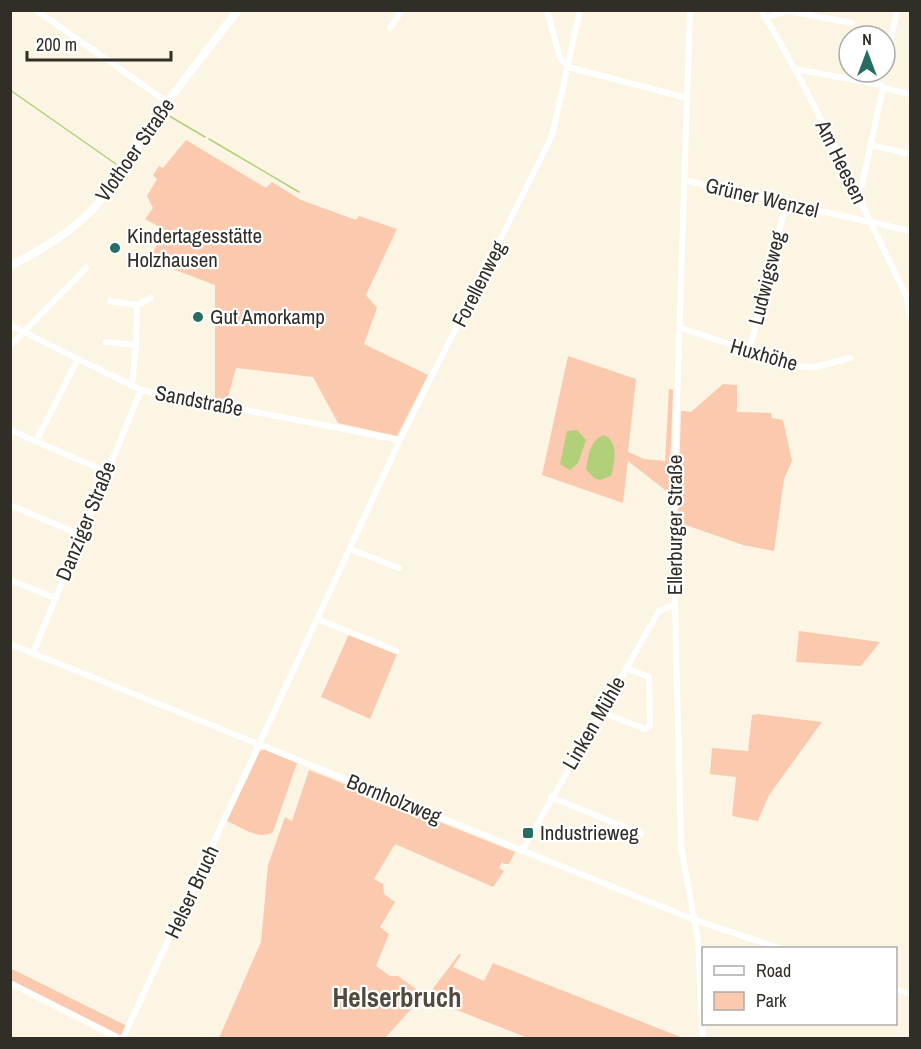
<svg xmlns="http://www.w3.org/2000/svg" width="921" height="1049" font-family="'Archivo Narrow',sans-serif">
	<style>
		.green { fill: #fac9ae }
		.water { fill: #b1d079 }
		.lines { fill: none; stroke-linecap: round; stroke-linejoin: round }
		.stream { stroke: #b1d079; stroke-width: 1.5 }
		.minor { stroke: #fff; stroke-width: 6 }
		.tertiary { stroke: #fff; stroke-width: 8 }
		.poi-dot { fill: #266d62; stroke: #fff; stroke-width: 2 }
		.labels { text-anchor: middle; stroke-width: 4.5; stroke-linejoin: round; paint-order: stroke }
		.street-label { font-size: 21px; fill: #302e27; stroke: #fff }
		.poi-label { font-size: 21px; fill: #302e27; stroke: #fff; text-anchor: start }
		.district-label { font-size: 27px; font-weight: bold; fill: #524b3d; stroke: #fff }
	</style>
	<rect width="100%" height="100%" fill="#fcf5e3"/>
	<g class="green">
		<path d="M186,140L266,188L272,182L301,200L356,220L359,216L397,229L366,295L377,308L364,344L428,375L397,436L338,423L313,377L236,368L226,404L215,402V285L149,260L165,230L145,219L153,208L147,196L157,179L153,175L159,166L163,168Z"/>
		<path d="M568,356L636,379L628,452L644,459L665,461L669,389L673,390L669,493L628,461L623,503L542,475Z"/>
		<path d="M723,384L737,385V412L771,413L772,418L783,420L792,461L784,479L774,551L743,545L683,524L678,516L681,411L691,412Z"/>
		<path d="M799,631L880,642L861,666L796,662Z"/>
		<path d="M349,634L397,654L370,719L321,697Z"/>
		<path d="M758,714L822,722L769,795L758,821L732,816L736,777L710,774L712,748L748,751L752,715Z"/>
		<path d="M264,749L297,763L273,832C260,841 241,827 227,821L260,751Z"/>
		<path d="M309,770L515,852L509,864H504L502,862L499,868L504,871L493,887L395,844L374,879L383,884L384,894L395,902L380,927L389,934L376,966L390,976H398L424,995L385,1038H219L261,942L268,865L285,817L292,821Z"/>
		<path d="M459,954L461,955L453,967L484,981L493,963L683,1038H528L426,998Z"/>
		<path d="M10,968L127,1026L122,1037L11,981Z"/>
	</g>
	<g class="water">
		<path d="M577,430L586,440L578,463L570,470L560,464L567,431Z"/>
		<path d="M603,435C619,440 615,462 611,476L600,480L594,478L586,469C589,455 589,442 603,435Z"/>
	</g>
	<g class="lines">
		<g class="stream">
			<path d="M10,90L116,164"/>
			<path d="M166,114L205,137"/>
			<path d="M209,139L299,192"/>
		</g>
		<g class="minor">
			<path d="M36,10L167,102"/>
			<path d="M547,10L560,58L568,67L687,98"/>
			<path d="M690,10L673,523L681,846L698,941L703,1038"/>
			<path d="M761,10C817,102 859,201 907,297L910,317"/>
			<path d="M765,18L788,11L852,23"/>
			<path d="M390,28L402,10"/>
			<path d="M885,68L897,10"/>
			<path d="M795,69L882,85L883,88L910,94"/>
			<path d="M870,145L910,154"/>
			<path d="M684,180L910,231"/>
			<path d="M856,192L862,185L883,88"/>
			<path d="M110,301L137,305L136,345"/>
			<path d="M137,305L151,298"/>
			<path d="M10,325L141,390L400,440"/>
			<path d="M679,327L793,366L815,367L850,358"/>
			<path d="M106,342L136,345L132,386"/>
			<path d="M10,346L86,268"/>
			<path d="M749,352L786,203"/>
			<path d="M10,430L107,472"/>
			<path d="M36,441L78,359"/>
			<path d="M10,505L81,535"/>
			<path d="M350,549L399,568"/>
			<path d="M10,580L55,598"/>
			<path d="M317,619L396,651"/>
			<path d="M10,644L695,920L779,948"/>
			<path d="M33,653L141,390"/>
			<path d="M601,712L645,729L650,726L649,677L626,668"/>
			<path d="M551,797L641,834"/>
			<path d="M522,851L659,611L675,604"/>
			<path d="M10,983L119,1038"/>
			<path d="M896,989L910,994"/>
			<path d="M123,1038L400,440L552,136L580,10"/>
		</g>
		<path class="tertiary" d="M10,266C42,250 73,231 97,205L158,114L238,10"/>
	</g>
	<g class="poi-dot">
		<circle cx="115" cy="248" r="6"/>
		<circle cx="198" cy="317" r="6"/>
		<rect x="522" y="827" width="12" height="12" rx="3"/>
	</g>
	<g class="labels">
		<g class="street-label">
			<text transform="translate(135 150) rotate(-55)" y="7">Vlothoer Straße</text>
			<text transform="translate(841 162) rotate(64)" y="7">Am Heesen</text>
			<text transform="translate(762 198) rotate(13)" y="7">Grüner Wenzel</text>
			<text transform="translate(767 278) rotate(-76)" y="7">Ludwigsweg</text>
			<text transform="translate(479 284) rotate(-63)" y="7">Forellenweg</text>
			<text transform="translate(764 355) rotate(16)" y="7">Huxhöhe</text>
			<text transform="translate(199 401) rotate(11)" y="7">Sandstraße</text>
			<text transform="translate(86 521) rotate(-68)" y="7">Danziger Straße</text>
			<text transform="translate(675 525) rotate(-90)" y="7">Ellerburger Straße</text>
			<text transform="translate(594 723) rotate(-60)" y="7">Linken Mühle</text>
			<text transform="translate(394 799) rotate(22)" y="7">Bornholzweg</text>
			<text transform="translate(192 892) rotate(-65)" y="7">Helser Bruch</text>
		</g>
		<g class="poi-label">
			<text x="127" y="243">Kindertagesstätte<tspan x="127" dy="24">Holzhausen</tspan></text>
			<text x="210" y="324">Gut Amorkamp</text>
			<text x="540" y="840">Industrieweg</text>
		</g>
		<g class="district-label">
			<text x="397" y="1007">Helserbruch</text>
		</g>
	</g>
	<rect width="921" height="1049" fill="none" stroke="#302e27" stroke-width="24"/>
	<rect x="702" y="947" width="195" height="78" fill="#ffffff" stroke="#acaba9" stroke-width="1.5"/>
	<rect x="714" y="966" width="30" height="9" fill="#ffffff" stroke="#acaba9" stroke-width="1.5"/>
	<text x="756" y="977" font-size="18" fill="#302e27">Road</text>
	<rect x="714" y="992" width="30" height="18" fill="#fac9ae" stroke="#acaba9" stroke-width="1.5"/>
	<text x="756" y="1007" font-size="18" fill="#302e27">Park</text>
	<g transform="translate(867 54)"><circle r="28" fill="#ffffff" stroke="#acaba9" stroke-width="1.5"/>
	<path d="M0-4.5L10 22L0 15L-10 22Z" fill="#266d62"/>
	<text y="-9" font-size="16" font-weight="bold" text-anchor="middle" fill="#302e27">N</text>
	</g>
	<path d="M27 51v9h144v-9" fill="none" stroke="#302e27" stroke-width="3"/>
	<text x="36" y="51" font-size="18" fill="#302e27" stroke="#ffffff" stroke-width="4.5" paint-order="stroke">200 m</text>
</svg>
